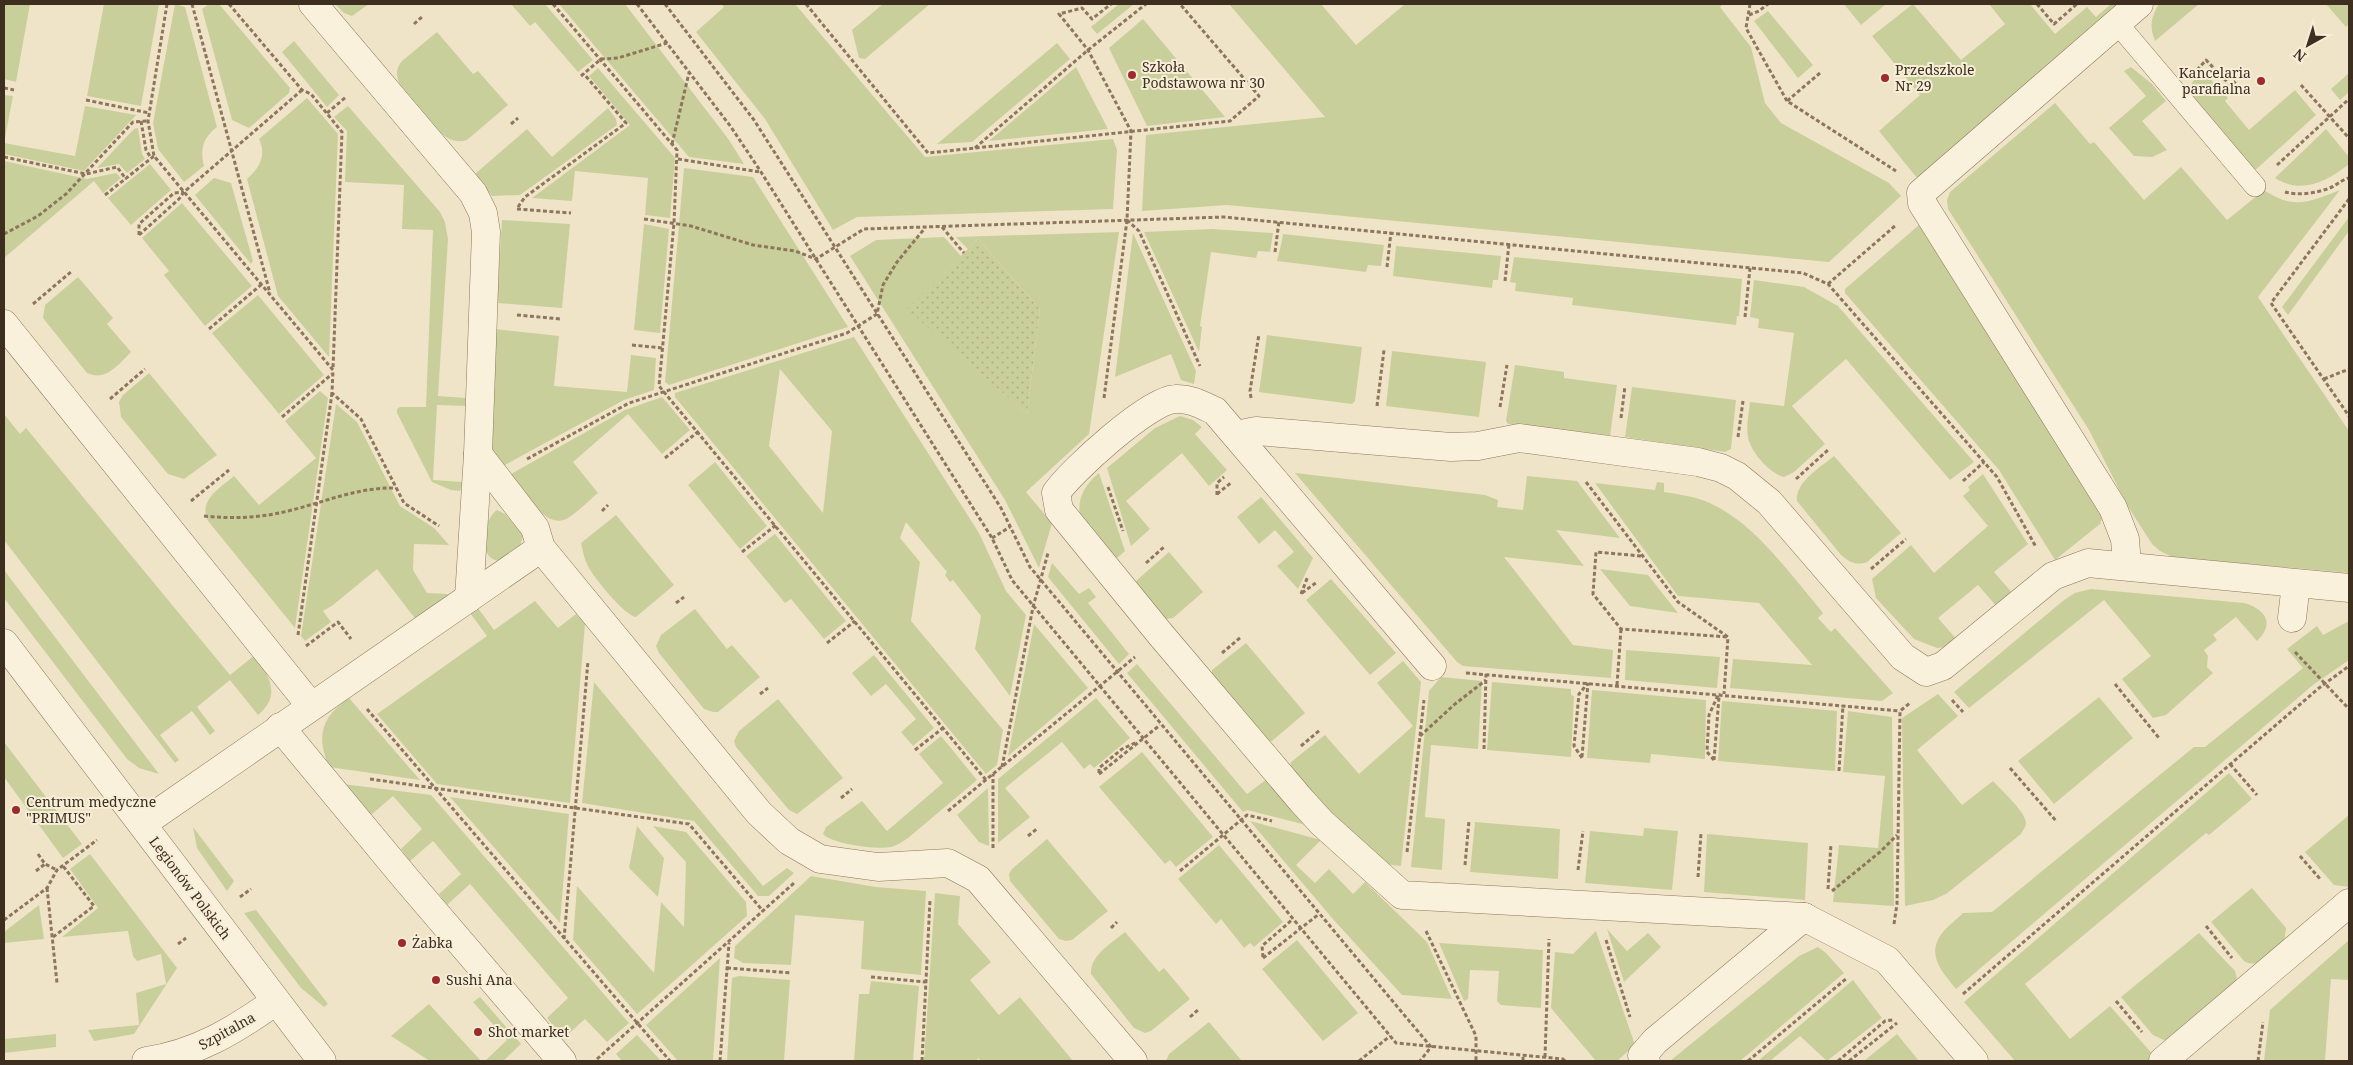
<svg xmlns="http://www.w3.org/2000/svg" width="2353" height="1065" font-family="'Noto Serif',serif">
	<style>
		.green { fill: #c9cf9b; fill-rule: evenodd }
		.park { fill: url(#park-dots) }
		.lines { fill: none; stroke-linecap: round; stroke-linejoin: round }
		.service-casing { stroke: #8d765c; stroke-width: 22 }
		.minor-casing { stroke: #8d765c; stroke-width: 29 }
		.tertiary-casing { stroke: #8d765c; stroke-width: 29 }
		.path { stroke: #8d765c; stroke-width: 3; stroke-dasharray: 4 2.5; stroke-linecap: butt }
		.service { stroke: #faf1dc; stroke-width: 21 }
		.minor { stroke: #faf1dc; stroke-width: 28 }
		.tertiary { stroke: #faf1dc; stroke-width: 28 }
		.poi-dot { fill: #9e2a2b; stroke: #f7eed8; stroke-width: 2 }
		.labels { text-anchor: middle; stroke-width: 4; stroke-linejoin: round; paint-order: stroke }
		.poi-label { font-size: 14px; fill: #3d2e20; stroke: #f7eed8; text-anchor: start }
		.street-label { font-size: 14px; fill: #3d2e20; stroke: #f7eed8 }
	</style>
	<defs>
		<pattern id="park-dots" width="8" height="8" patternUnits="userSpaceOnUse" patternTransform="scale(1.25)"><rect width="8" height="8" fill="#c9cf9b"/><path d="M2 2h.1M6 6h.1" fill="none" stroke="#aeb285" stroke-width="1.8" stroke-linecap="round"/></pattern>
	</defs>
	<rect width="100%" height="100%" fill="#f0e4c8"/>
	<g class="green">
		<path d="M4,4H30L16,82L4,79Z"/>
		<path d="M104,4H159L141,106L87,96Z"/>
		<path d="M175,4L185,7L217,127C203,138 200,148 204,166L184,182L158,149L153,123Z"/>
		<path d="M209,4H219L290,88L289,93L249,128L232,120L202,9Z"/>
		<path d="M335,4H369L352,16L344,13Z"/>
		<path d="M511,4H545L593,60L578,72L535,22L530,26Z"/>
		<path d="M559,4H625L729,140L744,164L689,157Z"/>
		<path d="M721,4H795L925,157L1113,139L1117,150L1113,209L857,217L833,230L765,119L696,32L724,7Z"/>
		<path d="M883,4H930L865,59L859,58L852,30Z"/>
		<path d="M1119,4H1134L1097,34L1091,27Z"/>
		<path d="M1229,4H1321L1356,45L1405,4H1723L1720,7L1751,47L1765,103L1781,123L1889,183L1901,196L1829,262L1227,205L1142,211L1146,135L1325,117Z"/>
		<path d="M1844,4H1886L1861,25Z"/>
		<path d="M1913,4L1961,60L2005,24L1989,4H2030L2055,34L2087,7L2096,17L2111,4H2119L1917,178L1879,131L1920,95L1872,36Z"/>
		<path d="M2159,4H2199L2155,41C2149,26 2151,17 2159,4Z"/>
		<path d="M2326,4H2349V24L2346,27Z"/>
		<path d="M1768,11L1813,65L1798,78L1754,21Z"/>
		<path d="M1143,19L1225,117L1147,126L1109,48Z"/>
		<path d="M437,32L473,74L478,71L508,105L467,140C456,143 450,140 442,134L399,83C396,74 396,68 402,61Z"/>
		<path d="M294,41L339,95L327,107L282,52Z"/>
		<path d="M1057,43L1070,59L972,142L937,144Z"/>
		<path d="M1076,67L1108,129L989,141Z"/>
		<path d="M2131,67L2152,84L2166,101L2142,121L2167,150L2152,157L2134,156L2109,128L2146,96L2124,71Z"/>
		<path d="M598,68L675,158L670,218L645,215L648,178L575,171L572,201L532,198L630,125L589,76Z"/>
		<path d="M2203,71L2228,98L2225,101L2249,130L2295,90L2316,115L2252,173L2187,96L2193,81Z"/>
		<path d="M2349,73V92L2340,100L2331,89Z"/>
		<path d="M4,95L13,96L4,143L75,156L85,106L136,115L84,171L4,154Z"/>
		<path d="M307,98L338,134L329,357L278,296L247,179C259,168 267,156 259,139Z"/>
		<path d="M2055,103L2090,144L2094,142L2144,200L2181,167L2227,220L2264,190C2293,210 2310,202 2340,190L2258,297L2349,431V573L2172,557L2160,551L2152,544L2127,505L2089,430L1948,209L1947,200L1950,192Z"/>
		<path d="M348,106L440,212L445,222L448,239L438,396L466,398V406L437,405L433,480L463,482L460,491L451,490L432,482L397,413V409L400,407H426L433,230L402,229L404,185L345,182L347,131L334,117Z"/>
		<path d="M608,108L616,119L617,125L520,195L492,196L475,174L527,129L552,157Z"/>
		<path d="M138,128L142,154L145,159L127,173L119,164L97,168L134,129Z"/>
		<path d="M2326,129L2349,157V164C2328,181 2301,195 2275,178Z"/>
		<path d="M4,161L87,179L116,173L121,178L103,193L94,181L4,258Z"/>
		<path d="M150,164L171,190L131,225L108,198Z"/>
		<path d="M684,168L753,177L848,327L669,385L665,382Z"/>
		<path d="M214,178L231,183L253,261L251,264L195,195Z"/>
		<path d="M182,203L252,286L205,326L164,275L169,271L142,238Z"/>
		<path d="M2349,217V231L2288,315L2282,307Z"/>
		<path d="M502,220L570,224L562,308L497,303Z"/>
		<path d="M644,224L669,229L660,333L634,330Z"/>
		<path d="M1919,225L2103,515L2100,524L2055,560L1999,470L1845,293V289Z"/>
		<path d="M1212,229L1273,233L1270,252L1258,251L1256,258L1211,252L1200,326L1202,327L1199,352L1144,232Z"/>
		<path d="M1119,232L1089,434L1026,492L1052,523L1039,568L1005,500L850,256L876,240L944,237L961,256L908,309L1027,414L1040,309L978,239L968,249L956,237Z"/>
		<path d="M1133,233L1196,371L1194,384L1181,380L1171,354L1115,377Z"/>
		<path d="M1283,234L1384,245L1381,266L1368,265L1366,272L1277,261C1279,251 1282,244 1283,234Z"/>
		<path d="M1396,246L1501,256L1498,280H1493L1492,288L1393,276Z"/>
		<path d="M1514,257L1742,279L1739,316H1737L1736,325L1572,305L1573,298L1515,291L1516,283L1510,282Z"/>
		<path d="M78,277L113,318L107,324L131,352C119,364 106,382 87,373L43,318L45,305Z"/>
		<path d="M1754,280L1804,287L1838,306L1974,462L1950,480L1846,359L1792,406L1825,444L1794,472L1784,477C1770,474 1750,451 1748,437C1746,427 1749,412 1750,402L1784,406L1794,333L1758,328L1759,319L1750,317Z"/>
		<path d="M258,295L324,375L279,414L212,333Z"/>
		<path d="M495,329L559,336L554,386L627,392L631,355L656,358L654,390L624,400L503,466L491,451Z"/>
		<path d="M1267,335L1362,347L1355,401L1352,404L1259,392Z"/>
		<path d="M854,337L979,533L1006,591L1026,615L1010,696L975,649L981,616L953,580L950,582L945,575L947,572L906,522L900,538L920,562L911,621L1003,730L997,765L986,774L675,397V393ZM780,369L832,431L823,513L769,446Z"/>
		<path d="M1392,351L1486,362L1479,417L1386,406Z"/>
		<path d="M1515,365L1564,372V378L1617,385L1610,436L1508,424L1506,421Z"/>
		<path d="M149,373L217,455L184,479L168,474L121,417L119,402L123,395Z"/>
		<path d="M1632,387L1736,400L1731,449L1725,452L1625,437Z"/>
		<path d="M320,391L328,398L295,628L208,521C198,500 220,488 234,476L259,505L316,458L285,421Z"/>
		<path d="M662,397L690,430L662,454L628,414L573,462L598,493C588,501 579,511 568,518C546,532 522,489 511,474L625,410Z"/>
		<path d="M336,404L357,422L400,506L434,528L449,545L414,544L413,570L427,593L448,594L443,602L417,621L377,569L333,605L323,611L331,622L305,641L301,636Z"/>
		<path d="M4,414L20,434L26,428L230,675L255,655C269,676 282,695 258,715L230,680L197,707L215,731L210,735L192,711L160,735L179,760L175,763L4,540Z"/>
		<path d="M1180,416L1193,420L1202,427L1195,434L1227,470L1209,486L1182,453L1126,501L1150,529L1131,546L1107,468L1155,428Z"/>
		<path d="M1834,456L1901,533L1867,562C1856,566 1849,562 1841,555L1797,501C1794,483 1822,466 1834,456Z"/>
		<path d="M715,462L767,526L740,549L688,485Z"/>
		<path d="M1099,473L1125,551L1117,558L1113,557L1080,516C1077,497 1085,485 1099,473Z"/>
		<path d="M1295,473L1485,495L1498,500L1497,507L1523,510L1527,476L1577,481L1620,538L1556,530L1584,566L1504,557L1573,645L1613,650L1611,678L1463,666L1457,662Z"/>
		<path d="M1983,474L2028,544L1994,572L2014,595L1998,608L1978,585L1938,618L1958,641L1946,647L1937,648L1914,639L1876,598L1872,579L1911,545L1934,573L1988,526L1963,496L1970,490L1968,487Z"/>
		<path d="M1657,482L1664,483V492C1677,494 1692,496 1705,501C1752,520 1783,566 1815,603L1823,613L1818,618L1831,632L1835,628L1893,693L1882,701L1730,688L1733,659L1812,665L1759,603L1678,596L1595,483L1655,490Z"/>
		<path d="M1261,497L1313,558L1298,589L1277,566L1294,552L1275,530L1259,544L1237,517Z"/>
		<path d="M497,510L505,514L523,535L520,547L501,561C476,561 483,519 497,510Z"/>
		<path d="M616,515L674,585L636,617C625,616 593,577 588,566C584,559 583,551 581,543Z"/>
		<path d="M775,534L846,621L824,639L791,599L785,603L746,556Z"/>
		<path d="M1169,552L1203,592L1173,618L1166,619L1135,584L1137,580Z"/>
		<path d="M1052,563L1079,594L1089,588L1096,597L1088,603L1129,654L1119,664L1048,577Z"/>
		<path d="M1600,569L1648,575L1678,613L1630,606Z"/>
		<path d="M4,570L159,774L139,768L127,759L4,598Z"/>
		<path d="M1331,579L1396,653L1370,675L1306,600Z"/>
		<path d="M2091,589L2244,603C2266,609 2275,624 2257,641L2236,617L2213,635L2217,640L2204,650L2208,656L2207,667L2213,673L2166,715L2153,718L2122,679L2151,656L2104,600L1969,708L1954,692L2064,600L2075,593Z"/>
		<path d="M535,601L558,628L576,614L585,624L570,803L437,784L377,714L487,636L470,613L478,608L494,630Z"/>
		<path d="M695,609L727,649L732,645L760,677L718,712H713L704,709L659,653L656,646L661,635Z"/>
		<path d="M2349,621V660L2313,685L1956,989C1943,973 1927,957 1940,936C1945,928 1956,920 1963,913L1992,912L2194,747H2205L2303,668L2287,649L2317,626L2323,635Z"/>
		<path d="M1034,624L1088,688L1008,756Z"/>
		<path d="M1246,643L1305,713L1272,741H1268L1212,673V670Z"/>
		<path d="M1626,650L1720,657L1717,688L1625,680Z"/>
		<path d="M874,655L934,728L913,746L901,732L916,719L886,684L871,696L852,673Z"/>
		<path d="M1403,661L1421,682L1401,866L1385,864L1338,820L1290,767L1291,762L1325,735L1359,774L1413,726L1377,683Z"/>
		<path d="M1137,664L1247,794L1267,779L1306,825L1247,810L1243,812L1127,673Z"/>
		<path d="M1441,677L1482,681L1478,749L1431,745L1425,817L1445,819L1442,870L1411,867L1429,691Z"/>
		<path d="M594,682L763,886L787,868L794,873L769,896H758L694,821L582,803Z"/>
		<path d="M1492,682L1571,689V695L1574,696L1571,757L1487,750Z"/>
		<path d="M1592,690L1706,700L1705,759L1651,754L1650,763L1587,758Z"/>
		<path d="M1938,694L1958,716L1917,750L1962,805L1993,781C2001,790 2026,812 2026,823C2026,827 2023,830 2021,834L1946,894L1933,900L1905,906L1902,718Z"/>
		<path d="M2099,697L2133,738L2054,804L2018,761Z"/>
		<path d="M349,698L420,780L329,767C316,736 321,717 349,698Z"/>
		<path d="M1096,698L1130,738L1094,768L1090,764L1084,769L1062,742L1005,788L1030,817L998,843V779Z"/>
		<path d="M778,699L843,778L797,814L789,810L736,747L734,741L739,731Z"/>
		<path d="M1722,701L1837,711L1835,771L1718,761Z"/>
		<path d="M1848,711L1892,717L1894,906L1833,902L1839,845L1878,848L1885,776L1843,772Z"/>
		<path d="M941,736L977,780L908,838C902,842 898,845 891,847C877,850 832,844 823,834L826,827L862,801L887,831L943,783L919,754Z"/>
		<path d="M4,742L82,844L63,858L4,777Z"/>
		<path d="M1142,752L1213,837L1176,867L1170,860L1165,864L1099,787Z"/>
		<path d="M2229,773L2252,799L2209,835L2206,833L2025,984L2070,1039L2110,1006L2156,1058L2151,1061H2015L1964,1002Z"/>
		<path d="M343,784L431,795L629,1023L607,1042L585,1019L564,1038L547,1018L568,998L470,884L447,905L439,894L461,874L433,841L410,861L401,849L422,829L393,796L371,815Z"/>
		<path d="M988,788L989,846L979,842L957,815Z"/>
		<path d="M450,797L569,814L560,923Z"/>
		<path d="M2349,815V887L2334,885L2305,852Z"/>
		<path d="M1250,821L1321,840L1296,865L1315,883L1329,869L1353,894L1365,882L1427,942L1452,999L1402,995L1332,918Z"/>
		<path d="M1475,822L1560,829L1558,879L1470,872Z"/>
		<path d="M637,826L664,858L658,897L629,868Z"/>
		<path d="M653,826L686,832L746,902L747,916L637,1014L573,940L577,886L654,973L661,902L684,927L686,862Z"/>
		<path d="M193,827L234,881L227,891L197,848Z"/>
		<path d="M1644,828L1678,831L1672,890L1585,883L1590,831L1643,836Z"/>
		<path d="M1707,834L1808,843L1805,900L1704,892Z"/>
		<path d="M1047,839L1108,911L1072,940L1066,941L1059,939L1010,881L1009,874L1012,869Z"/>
		<path d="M1219,845L1283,922L1254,947L1250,943L1244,948L1221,919L1216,924L1178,879Z"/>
		<path d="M90,854L177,968L134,1034L94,1041L88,1030L139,1025L136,993L166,984L161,954L137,961L133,956L128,931L62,937L98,908L70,869Z"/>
		<path d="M811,876L876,887L926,891L921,975L861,969L864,921L795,915L791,965L743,963L734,958L735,946Z"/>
		<path d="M2252,888L2286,928L2284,944C2273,953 2259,970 2244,961L2211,922Z"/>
		<path d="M935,893L960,896L958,924L991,962L970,980L999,1015L1020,997L1073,1061H981L978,1058L977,1061H924Z"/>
		<path d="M39,905L44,939L4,943V932Z"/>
		<path d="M256,910L328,1004L324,1007L301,988L244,913Z"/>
		<path d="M1607,929L1627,951L1648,933L1661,947L1624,982Z"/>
		<path d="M1596,931L1635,1045L1617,1061H1596L1551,1008L1555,952L1573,954Z"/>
		<path d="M1125,932L1159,972L1164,968L1190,999L1151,1031L1145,1033L1134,1028L1091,974C1090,955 1112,943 1125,932Z"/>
		<path d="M2199,933L2235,971L2237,979L2234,985L2168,1042L2153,1035L2121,997Z"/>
		<path d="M1297,940L1358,1013L1323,1041L1262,969Z"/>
		<path d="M2349,940V980L2331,979L2325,1061H2264L2270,1010Z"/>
		<path d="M1439,943L1543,950L1541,1008L1501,1005L1497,1001L1499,971L1470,970L1468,999L1464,1001Z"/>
		<path d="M1818,947L1826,953L1844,973L1740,1061H1670L1799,956Z"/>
		<path d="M720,958L713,1061H678L646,1025Z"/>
		<path d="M739,976L790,980L784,1061H727L732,978Z"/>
		<path d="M1853,980L1882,1018L1827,1061L1800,1036L1770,1061H1758Z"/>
		<path d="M871,981L919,986L913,1061H854L859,994H869Z"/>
		<path d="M480,997L521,1044L503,1061H485L507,1040L473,1002Z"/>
		<path d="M429,1004L481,1061H430L391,1036Z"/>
		<path d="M1209,1022L1242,1061H1166L1169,1054Z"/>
		<path d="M56,1034V1047L4,1053V1039Z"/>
		<path d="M1897,1034L1919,1061H1864Z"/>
		<path d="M637,1035L661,1061H622L616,1054Z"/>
	</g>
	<path class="park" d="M978,239L1040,309L1027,414L907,309Z"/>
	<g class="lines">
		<g class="service-casing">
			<path id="service" d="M2117,23L2255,186"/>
		</g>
		<g class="minor-casing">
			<g id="minor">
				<path d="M313,4L473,193L483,213L486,232L478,454L469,598"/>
				<path d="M4,324L311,706"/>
				<path d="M1236,435L1256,431L1451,447L1478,446L1519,438L1698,462L1721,468L1737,476L1769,502L1903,657L1926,672L1943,666L2053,576L2088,563L2349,588"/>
				<path d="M478,454L535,528L541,548L759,813L789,841L820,859L878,867L948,863L978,879L1133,1061"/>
				<path d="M2127,566L2125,539L2113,508L1922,203L1921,193L2139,4"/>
				<path d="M2292,618L2296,584"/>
				<path d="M1432,666L1215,411C1202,405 1190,398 1175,399C1149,400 1071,471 1056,493L1059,510L1161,635L1301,800L1322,823L1402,895L1804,917L1887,960L1974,1061"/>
				<path d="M280,727L407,880L562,1061"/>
				<path d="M142,824L541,548"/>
				<path d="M146,1061C196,1054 235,1030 276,1001"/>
				<path d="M1646,1061L1642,1056L1655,1041L1804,917"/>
				<path d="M2163,1061L2349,903"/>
			</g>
		</g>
		<g class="tertiary-casing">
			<path id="tertiary" d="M4,643L322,1061"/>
		</g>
		<g class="path">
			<path d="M167,4L148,121L154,156L333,370L332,393L361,419L404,503L439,526"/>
			<path d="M192,4L270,293"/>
			<path d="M229,4L302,90L311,94L342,132L333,369"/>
			<path d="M553,4L677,150L674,223L659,386L986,780"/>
			<path d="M637,4L731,127L761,172L992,538L1012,580L1396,1043L1563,1059L1565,1061"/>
			<path d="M665,4L754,120L1001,508L1030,567L1431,1047L1420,1061"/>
			<path d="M806,4L928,153L1230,121L1259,96L1180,4"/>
			<path d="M1750,4L1746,28L1787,101"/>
			<path d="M2037,4L2054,24L2077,4"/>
			<path d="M1749,15L1759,11L1768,4"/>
			<path d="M414,24L423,16"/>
			<path d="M2197,70L2206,60L2231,86L2237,80"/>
			<path d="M1820,73L1787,101L1896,171"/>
			<path d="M581,76L601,59L618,58L667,43"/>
			<path d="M2301,85L2349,138"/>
			<path d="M4,88L14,90"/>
			<path d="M86,100L149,113"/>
			<path d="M327,113L346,97"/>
			<path d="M141,121L146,150L151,158"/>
			<path d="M511,124L518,118"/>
			<path d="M672,144L689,73"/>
			<path d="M975,148L1088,50L1146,4"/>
			<path d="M4,157L86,174L117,167L126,179"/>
			<path d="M678,159L760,172"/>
			<path d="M2277,165L2349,99"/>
			<path d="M2285,192C2299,196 2318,193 2332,187C2338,184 2343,179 2349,178"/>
			<path d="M105,195L154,156"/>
			<path d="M2349,199L2271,303L2349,416"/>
			<path d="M518,207L525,197L626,123L584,74"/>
			<path d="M517,209L571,213"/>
			<path d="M644,219L691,226L753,245L795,251L816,259L864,229L1224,217L1803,273L1828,284L1997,477L2036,547"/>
			<path d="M1127,220L1139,231L1200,366"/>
			<path d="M942,227L964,253"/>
			<path d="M4,234L38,216L66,194L133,122L148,121"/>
			<path d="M139,235L179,199L184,192L302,90"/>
			<path d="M139,235V224L174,193L184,192"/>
			<path d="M1275,252L1279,221"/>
			<path d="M1387,267L1391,232"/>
			<path d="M1505,281L1509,244"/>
			<path d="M1828,284L1896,225"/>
			<path d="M33,304L72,271"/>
			<path d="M517,315L561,319"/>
			<path d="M1745,317L1750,268"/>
			<path d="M209,329L262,284"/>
			<path d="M632,345L663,348"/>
			<path d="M2324,379L2349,369"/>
			<path d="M1104,398L1127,220L1131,131L1088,50L1059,14L1082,8L1092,19L1111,4"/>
			<path d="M1251,398L1250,391L1259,334"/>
			<path d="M110,399L145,369"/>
			<path d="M1377,406L1384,350"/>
			<path d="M1500,407L1507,365"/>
			<path d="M282,417L332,374"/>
			<path d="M1621,418L1625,386"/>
			<path d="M1738,437L1743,401"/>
			<path d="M665,458L699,431"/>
			<path d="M527,459L629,403L847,333L877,314L883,285L897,262L925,228"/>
			<path d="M1796,479L1829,449"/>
			<path d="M1963,481L1984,462"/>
			<path d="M1586,482L1678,602L1728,637L1724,694"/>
			<path d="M1108,487L1123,531"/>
			<path d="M1217,494L1232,482"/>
			<path d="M1217,495V483L1224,477"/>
			<path d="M191,501L229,470"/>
			<path d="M602,511L608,505"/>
			<path d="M204,516C233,519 260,518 288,511C325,502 358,487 396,488"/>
			<path d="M992,538L1010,527"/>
			<path d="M742,552L776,525"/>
			<path d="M1641,556L1596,552L1593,594L1621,629L1728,637"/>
			<path d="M1146,563L1165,546"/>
			<path d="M1871,569L1906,539"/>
			<path d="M1302,593L1317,582"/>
			<path d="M1301,594L1308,576"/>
			<path d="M676,603L684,597"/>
			<path d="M298,635L332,393"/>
			<path d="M827,643L855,621"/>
			<path d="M306,646L338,622L351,639"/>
			<path d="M2295,652L2349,709"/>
			<path d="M1222,653L1241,637"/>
			<path d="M1466,673L1900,711"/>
			<path d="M2115,684L2159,738"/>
			<path d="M1617,685L1621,629"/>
			<path d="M760,694L768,688"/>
			<path d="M1952,700L1963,712"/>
			<path d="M367,709L670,1061"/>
			<path d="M1420,736L1455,704L1486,680"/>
			<path d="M1301,746L1320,730"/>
			<path d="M1484,749L1486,674"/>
			<path d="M915,750L943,728"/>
			<path d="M1582,757L1588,683"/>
			<path d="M1582,758L1574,746L1579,694L1588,683"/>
			<path d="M1714,760L1707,752L1709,715L1719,693"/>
			<path d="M1714,760L1719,697"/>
			<path d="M2230,764L2257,795"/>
			<path d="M1002,767L1033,607L1048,553"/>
			<path d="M2010,768L2057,822"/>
			<path d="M1839,771L1843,705"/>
			<path d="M1099,773V768L1122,749L1137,742"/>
			<path d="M1099,774L1160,725"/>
			<path d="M370,779L689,824L763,911"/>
			<path d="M841,798L852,789"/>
			<path d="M948,811L1135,657"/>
			<path d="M1028,836L1038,828"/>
			<path d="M993,848V774"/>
			<path d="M1407,852L1424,700"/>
			<path d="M38,854L45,864L57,870"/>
			<path d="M2300,856L2321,880"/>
			<path d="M1465,865L1469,821"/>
			<path d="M1578,870L1583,831"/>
			<path d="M36,871L45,864"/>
			<path d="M1180,871L1247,815L1272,821"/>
			<path d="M1698,877L1701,833"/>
			<path d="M47,888L57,983"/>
			<path d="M1828,889L1831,844"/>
			<path d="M1832,891L1880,852L1897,835"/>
			<path d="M240,897L251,889"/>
			<path d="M4,920L47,888L57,870L97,840"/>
			<path d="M1894,924L1897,904L1900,711L1910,703"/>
			<path d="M2206,926L2232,958"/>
			<path d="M1111,928L1117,922"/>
			<path d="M1426,931L1476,1036V1061"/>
			<path d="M53,937L94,906L63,866"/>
			<path d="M564,939L588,661"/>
			<path d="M1606,940L1630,1017"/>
			<path d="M178,944L186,938"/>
			<path d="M1263,957L1262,946L1293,919"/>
			<path d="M1263,958L1319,914"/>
			<path d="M727,968L791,973"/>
			<path d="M871,977L926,982"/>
			<path d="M1963,994L2319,688L2349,666"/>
			<path d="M2116,1001L2142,1032"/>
			<path d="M1190,1017L1199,1009"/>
			<path d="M1545,1057L1549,939"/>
			<path d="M597,1059L794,883"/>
			<path d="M720,1061L729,943"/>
			<path d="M922,1061L930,900"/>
			<path d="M1359,1061L1390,1036"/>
			<path d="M1523,1061V1056"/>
			<path d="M1748,1061L1847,978"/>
			<path d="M1838,1061L1885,1021L1893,1020"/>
			<path d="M1849,1061L1897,1023"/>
			<path d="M2258,1061L2263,1022"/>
		</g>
		<use href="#service" class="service"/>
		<use href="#minor" class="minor"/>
		<use href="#tertiary" class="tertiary"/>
	</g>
	<g class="poi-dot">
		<circle cx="1132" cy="75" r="5"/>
		<circle cx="1885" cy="78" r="5"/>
		<circle cx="2261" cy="81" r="5"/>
		<circle cx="16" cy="810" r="5"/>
		<circle cx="402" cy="943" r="5"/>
		<circle cx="436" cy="980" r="5"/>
		<circle cx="478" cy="1032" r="5"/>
	</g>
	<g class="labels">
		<g class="poi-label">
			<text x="1142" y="72">Szkoła<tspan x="1142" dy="16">Podstawowa nr 30</tspan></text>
			<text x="1895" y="75">Przedszkole<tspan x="1895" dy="16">Nr 29</tspan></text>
			<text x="2251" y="78" text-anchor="end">Kancelaria<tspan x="2251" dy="16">parafialna</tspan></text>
			<text x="26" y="807">Centrum medyczne<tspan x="26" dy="16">"PRIMUS"</tspan></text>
			<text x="412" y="948">Żabka</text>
			<text x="446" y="985">Sushi Ana</text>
			<text x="488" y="1037">Shot market</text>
		</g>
		<g class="street-label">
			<text transform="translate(190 888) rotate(53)" y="5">Legionów Polskich</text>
			<text transform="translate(227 1031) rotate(-29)" y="5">Szpitalna</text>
		</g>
	</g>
	<rect width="2353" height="1065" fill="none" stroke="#3d2e20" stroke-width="10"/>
	<g transform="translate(2308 45) rotate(219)" stroke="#f7eed8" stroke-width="4" paint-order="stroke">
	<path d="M0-4L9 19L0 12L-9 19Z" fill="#3d2e20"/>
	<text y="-8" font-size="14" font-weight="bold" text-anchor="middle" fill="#3d2e20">N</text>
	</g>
</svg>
